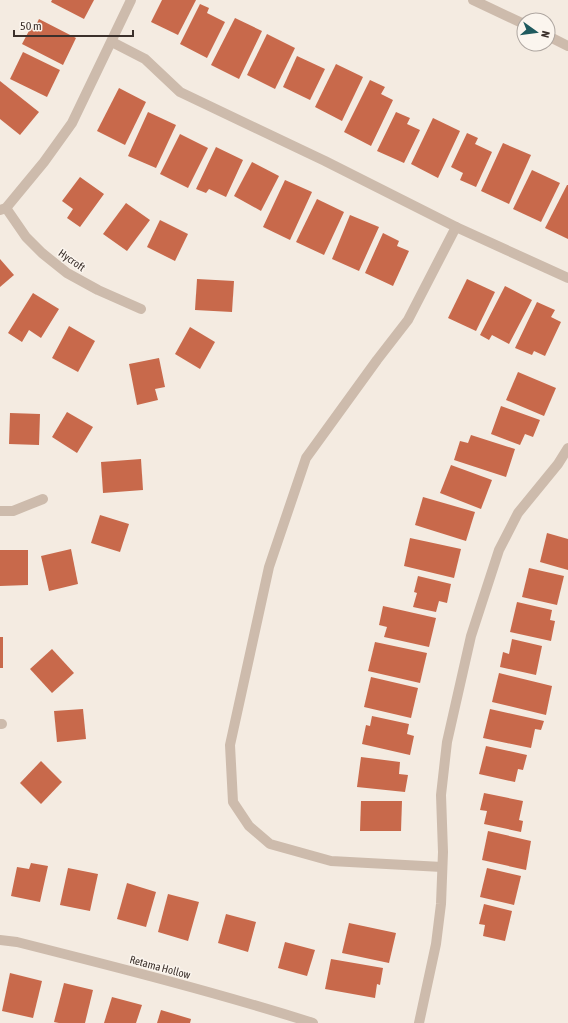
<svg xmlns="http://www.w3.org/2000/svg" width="568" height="1023" font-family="'Asap Condensed',sans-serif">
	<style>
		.building { fill: #c8694b }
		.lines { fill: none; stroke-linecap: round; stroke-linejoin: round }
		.minor { stroke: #cdbbac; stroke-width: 10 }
		.labels { text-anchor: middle; stroke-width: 3; stroke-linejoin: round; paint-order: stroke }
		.street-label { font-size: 11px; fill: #3b302b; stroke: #fbf5ee }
	</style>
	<rect width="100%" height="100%" fill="#f4ebe1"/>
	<g class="building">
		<path d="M52,0H94L84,19L51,2Z"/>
		<path d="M162,0H196L178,35L151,22Z"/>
		<path d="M200,4L209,8L207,13L225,22L207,58L180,44Z"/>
		<path d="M235,18L262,31L239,79L211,65Z"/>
		<path d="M39,19L76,38L63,65L22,44L31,27L34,29Z"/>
		<path d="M267,34L295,48L275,89L247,75Z"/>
		<path d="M23,52L60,70L47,97L10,79Z"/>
		<path d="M297,56L325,69L310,100L283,87Z"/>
		<path d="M336,64L363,77L342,121L315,107Z"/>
		<path d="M370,80L385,87L381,94L393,100L371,146L344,132Z"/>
		<path d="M0,81L39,112L20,135L0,119Z"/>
		<path d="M119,88L146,102L125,145L97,131Z"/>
		<path d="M148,112L176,125L156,168L128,156Z"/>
		<path d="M396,112L410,118L407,124L420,130L404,163L377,151Z"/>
		<path d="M433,118L460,131L438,178L411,164Z"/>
		<path d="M467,133L478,138L475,144L492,152L476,187L460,180L463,173L451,167Z"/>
		<path d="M180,134L208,148L188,188L160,174Z"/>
		<path d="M503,143L531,155L509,204L481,191Z"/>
		<path d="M216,147L243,160L226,197L209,189L206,193L196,189Z"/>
		<path d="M252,162L279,176L261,211L234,196Z"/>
		<path d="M532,170L560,183L541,222L513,209Z"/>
		<path d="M80,177L104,194L80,227L67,218L73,209L62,201Z"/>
		<path d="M285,180L312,192L290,240L263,227Z"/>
		<path d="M567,185H568V239L545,228Z"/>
		<path d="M317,199L344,212L324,255L296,242Z"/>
		<path d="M126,203L150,220L127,251L103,234Z"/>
		<path d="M350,215L379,227L359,271L332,259Z"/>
		<path d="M160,220L188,234L175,261L147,247Z"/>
		<path d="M383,233L399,241L397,246L409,251L393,286L365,273Z"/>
		<path d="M0,259L14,275L0,287Z"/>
		<path d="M197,279L234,281L232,312L195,310Z"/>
		<path d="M467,279L495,292L476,331L448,318Z"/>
		<path d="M505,286L532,300L509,344L492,335L489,340L480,335Z"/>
		<path d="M33,293L59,309L41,338L29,330L22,342L8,333Z"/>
		<path d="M537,302L555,310L551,317L561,322L545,356L534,351L532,355L515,348Z"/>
		<path d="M69,326L95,341L78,372L52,358Z"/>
		<path d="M190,327L215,342L200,369L175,354Z"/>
		<path d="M159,358L165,387L155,389L158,400L137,405L129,364Z"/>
		<path d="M518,372L556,388L544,416L506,400Z"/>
		<path d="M501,406L540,420L533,437L525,434L520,445L491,434Z"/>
		<path d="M67,412L93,427L77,453L52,437Z"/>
		<path d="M10,413L40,414L39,445L9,444Z"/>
		<path d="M471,435L515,449L506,477L454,460L460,441L468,443Z"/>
		<path d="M141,459L143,490L103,493L101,462Z"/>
		<path d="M451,465L492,480L481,509L440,493Z"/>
		<path d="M423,497L475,512L466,541L415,525Z"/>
		<path d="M100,515L129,524L120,552L91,543Z"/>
		<path d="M547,533L568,539V570L540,562Z"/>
		<path d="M410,538L461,549L454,578L404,566Z"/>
		<path d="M71,549L78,584L49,591L41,556Z"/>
		<path d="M0,550H28V585L0,586Z"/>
		<path d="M529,568L564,576L557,605L522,597Z"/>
		<path d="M418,576L451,584L447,603L439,601L436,612L413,607L417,593L414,592Z"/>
		<path d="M517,602L552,610L550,620L555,621L551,641L510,632Z"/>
		<path d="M383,606L436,618L429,647L384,637L387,627L379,625Z"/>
		<rect x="0" y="637" width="3" height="31"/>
		<path d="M512,639L542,646L536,675L500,667L503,652L509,654Z"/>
		<path d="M375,642L427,653L420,683L368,671Z"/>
		<path d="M52,649L74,673L52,693L30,669Z"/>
		<path d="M499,673L552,686L546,715L492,702Z"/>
		<path d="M371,677L418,688L411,718L364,707Z"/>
		<path d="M83,709L86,739L57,742L54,711Z"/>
		<path d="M490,709L544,721L541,730L535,729L531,748L483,738Z"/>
		<path d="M372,716L409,724L407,734L414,736L410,755L362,744L366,725L370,726Z"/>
		<path d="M486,746L527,755L523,770L518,769L515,782L479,774Z"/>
		<path d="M361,757L400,762L399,774L408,775L405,792L357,787Z"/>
		<path d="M41,761L62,782L41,804L20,783Z"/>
		<path d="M484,793L523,801L519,820L523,821L521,832L484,824L487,811L480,810Z"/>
		<path d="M361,801H402L401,831H360Z"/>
		<path d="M488,831L531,841L526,870L482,860Z"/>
		<path d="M31,863L48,866L40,902L11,896L17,867L29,869Z"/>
		<path d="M68,868L98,874L90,911L60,905Z"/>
		<path d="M487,868L521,876L514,905L480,897Z"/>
		<path d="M127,883L156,892L146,927L117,919Z"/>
		<path d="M168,894L199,902L188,941L158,932Z"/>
		<path d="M484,904L512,911L505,941L483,936L485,925L479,924Z"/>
		<path d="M226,914L256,922L248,952L218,943Z"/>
		<path d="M349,923L396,933L389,963L342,953Z"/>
		<path d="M285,942L315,950L307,976L278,968Z"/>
		<path d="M331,959L383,968L380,985L377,984L375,998L325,989Z"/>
		<path d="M10,973L42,981L33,1018L2,1011Z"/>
		<path d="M64,983L93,990L85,1023H59L54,1022Z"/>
		<path d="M112,997L142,1005L136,1023H104Z"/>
		<path d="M161,1010L191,1019L190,1023H157Z"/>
	</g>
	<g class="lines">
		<g class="minor">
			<path d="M473,0L524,24"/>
			<path d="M548,36L568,46"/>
			<path d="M112,42L145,59L180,92L325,161L456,227L568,278"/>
			<path d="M6,208L26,237L42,253L67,273L98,290L141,309"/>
			<path d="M0,210L6,208L44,162L72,123L131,0"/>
			<path d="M0,511H13L43,499"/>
			<path d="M0,724H2"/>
			<path d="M442,867L331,861L270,844L249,826L233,802L230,745L269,567L306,458L377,360L408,320L456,227"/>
			<path d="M0,940L17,942C116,967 215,992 313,1023"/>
			<path d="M419,1023L436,944L441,904L443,852L441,795L447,742L471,636L499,550L518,513L558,464L568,448"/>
		</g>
	</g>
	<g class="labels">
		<g class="street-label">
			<text transform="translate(72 260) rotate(35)" y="4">Hycroft</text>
			<text transform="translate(160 967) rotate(15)" y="4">Retama Hollow</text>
		</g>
	</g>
	<g transform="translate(536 32) rotate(104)"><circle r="19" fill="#fbf5ee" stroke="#aea6a0"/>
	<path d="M0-3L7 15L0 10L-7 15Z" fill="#1f5a5e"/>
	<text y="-6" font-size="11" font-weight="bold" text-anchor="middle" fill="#3b302b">N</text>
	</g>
	<path d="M14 30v6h119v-6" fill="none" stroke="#3b302b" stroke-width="2"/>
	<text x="20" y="30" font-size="12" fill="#3b302b" stroke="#fbf5ee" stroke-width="3" paint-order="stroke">50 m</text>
</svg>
